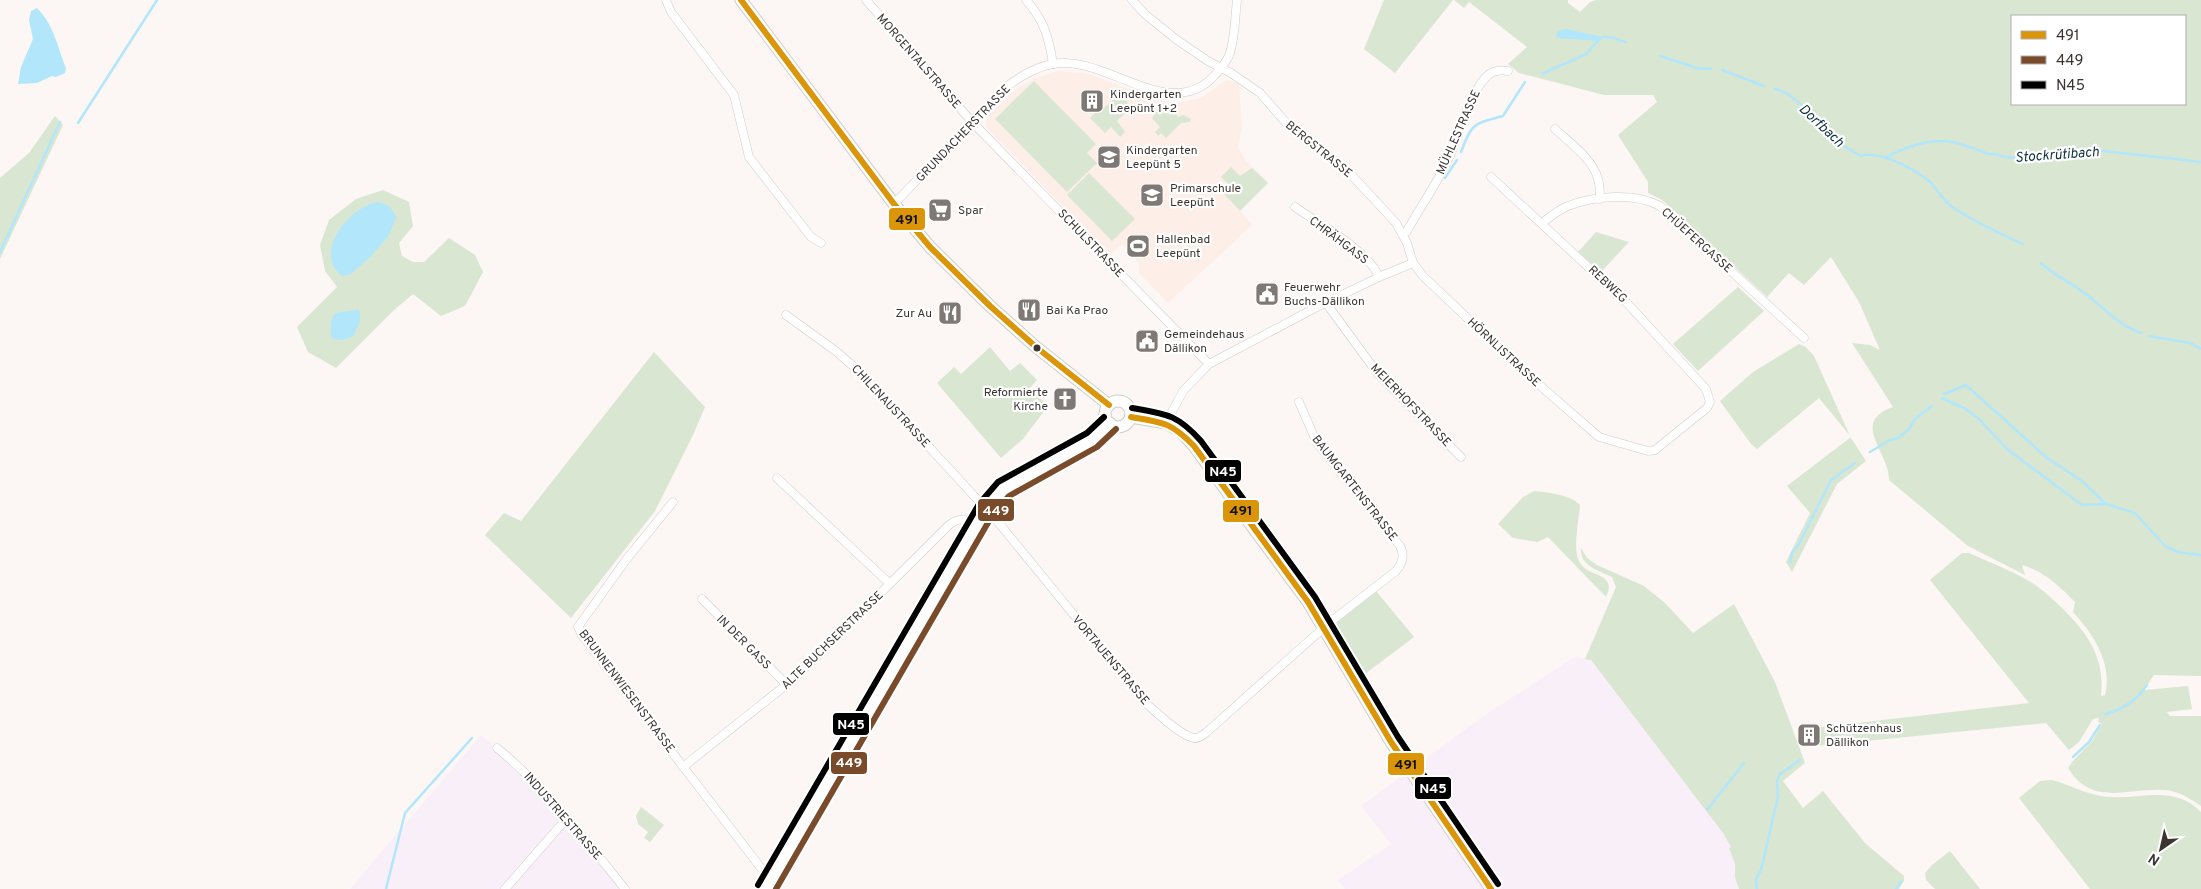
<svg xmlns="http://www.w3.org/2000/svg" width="2201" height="889" font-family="Overpass,sans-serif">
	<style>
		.built { fill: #fdefe7 }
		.industrial { fill: #f9eff9 }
		.green { fill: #d9e6d2; fill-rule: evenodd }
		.water { fill: #b2e6fa }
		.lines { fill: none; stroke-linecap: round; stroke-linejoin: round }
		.stream { stroke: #b2e6fa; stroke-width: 2.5 }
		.street-casing { stroke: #d0ccca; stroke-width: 9 }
		.secondary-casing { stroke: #d0ccca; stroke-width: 13 }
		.street { stroke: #fffefe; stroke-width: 8 }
		.secondary { stroke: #fffefe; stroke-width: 11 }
		.bus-1-casing { stroke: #fff; stroke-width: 10 }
		.bus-2-casing { stroke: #fff; stroke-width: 10 }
		.bus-3-casing { stroke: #fff; stroke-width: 10 }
		.bus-1 { stroke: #db9508; stroke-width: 6 }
		.bus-2 { stroke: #7a4b2a; stroke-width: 6 }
		.bus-3 { stroke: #000; stroke-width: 6 }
		.bus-dot { fill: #3b3532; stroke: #fff; stroke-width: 2 }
		.labels { text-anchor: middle; stroke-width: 4.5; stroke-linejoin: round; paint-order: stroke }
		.street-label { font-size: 12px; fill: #3b3532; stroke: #fff }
		.poi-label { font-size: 12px; fill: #3b3532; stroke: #fff; text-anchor: start }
		.water-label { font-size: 14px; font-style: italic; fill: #0e323f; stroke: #fff }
		.line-badge { stroke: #fff; stroke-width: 2 }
		.badge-label { font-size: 14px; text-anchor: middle; font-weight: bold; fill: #fff }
		.pale-badge-label { font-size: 14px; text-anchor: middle; font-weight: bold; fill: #111 }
	</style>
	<rect width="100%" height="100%" fill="#fcf7f5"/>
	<path class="built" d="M1060,71L1089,74L1151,97L1174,104L1201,98L1223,82L1229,80L1239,84L1242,129L1238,148L1247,162L1267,181L1239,209L1252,225L1168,303L1139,273V263L1122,244L1110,255L986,127V122L989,115L1016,89L1035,78Z"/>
	<g class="industrial">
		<path d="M1576,656L1591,660L1723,833L1731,847L1729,848L1735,864V878L1739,889H1345L1338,880L1391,844L1361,806L1482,717Z"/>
		<path d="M481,735L516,764L625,889H350Z"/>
	</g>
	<g class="green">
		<path d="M1384,0H1453L1395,73L1364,49Z"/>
		<path d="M1454,0H1568V3L1580,12L1590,2L1596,0H2201V676L2154,675L2144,690L2188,686L2192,709L2167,712L2170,716H2201V806C2189,798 2177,790 2163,790C2127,788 2092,807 2068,768L2072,762L2092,741L2102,724L2098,722L2099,718L2093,719L2079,742L2069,750L2046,723L1816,746L1814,728L2029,703L1930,580L1962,553H1969C1989,562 2010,570 2029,581C2041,588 2052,599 2062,608C2088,634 2105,657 2101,696L2105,695C2113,663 2093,634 2073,612L2075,602C2059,586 2044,571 2022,565L2025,575L1968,546L1889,480C1890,453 1849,422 1893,407L1852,343L1870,345L1880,350L1859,302L1831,257L1804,285L1789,273L1767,297L1662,200L1648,193V182L1618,135L1657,102L1653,95H1604L1519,73L1508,64L1527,47L1469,2L1464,8ZM2012,16H2185V104H2012Z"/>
		<path d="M1034,81L1096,144L1087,153L1097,163L1067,192L995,119Z"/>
		<path d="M1116,96H1125L1130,108L1117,121L1125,132L1120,137L1111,127L1105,133L1090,118L1099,109L1101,111Z"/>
		<path d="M1174,108L1178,117L1183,115L1191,119L1190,122L1181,123L1166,138L1161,133L1158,136L1155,132L1160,127L1152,118L1157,111Z"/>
		<path d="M55,116L63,125L0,259V178L29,153Z"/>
		<path d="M1231,167L1240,176L1252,168L1268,183L1240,211L1223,193L1230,186L1221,177Z"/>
		<path d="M1089,173L1135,219L1112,241L1067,195Z"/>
		<path d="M383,190L409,202L413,226L399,243L402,256L413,262H424L449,238L475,255L483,272L465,306L441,316L413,294L394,310L336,368L308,352L297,327L337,287L325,271L320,245L329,220L356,199Z"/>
		<path d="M1596,232L1629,242L1601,272L1578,252Z"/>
		<path d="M1738,287L1764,311L1698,371L1673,344Z"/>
		<path d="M1799,344L1806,347L1814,356L1851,438L1866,461L1837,484L1792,572L1786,562L1810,513L1787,486L1851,437L1819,398L1757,449L1751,444L1720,401L1753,372Z"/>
		<path d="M990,347L1010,371L1020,363L1037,380L1030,388L1048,406L1023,439L1001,458L937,383L954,367L961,374Z"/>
		<path d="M654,352L705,407L693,435L655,511L571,618L485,535L504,513L521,521Z"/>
		<path d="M1534,491C1547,492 1571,495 1580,505C1579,519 1572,552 1580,563C1589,578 1618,572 1606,597L1548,537L1537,542L1513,538L1498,524L1523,497Z"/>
		<path d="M1581,548L1587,558L1597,565L1644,586L1665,603L1693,633L1734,604L1775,682L1804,760L1805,763L1783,781L1803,808L1823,791L1865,843L1904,876V881L1899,889H1739L1735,878V864L1729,848L1731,847L1723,833L1591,660L1585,659L1616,587L1612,577C1598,570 1580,566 1581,548Z"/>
		<path d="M1376,591L1414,637L1361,677L1334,628L1338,621Z"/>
		<path d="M2052,780C2068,784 2084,793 2100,796C2136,802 2172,782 2201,812V889H2090L2019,798L2040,781Z"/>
		<path d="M641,807L664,825L650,842L644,838L648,832L638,824L636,816Z"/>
		<path d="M1950,851L1980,889H1935L1926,880L1925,873L1932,865Z"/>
	</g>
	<g class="water">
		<path d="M37,8C54,25 57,46 66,68L65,73L56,77L52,76L37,83L18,84L21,67L33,39L29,20L31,11Z"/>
		<path d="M1566,29L1603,37L1600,41L1558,38L1556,36L1558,31Z"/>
		<path d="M377,202C388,204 392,207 396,218L388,237L371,256L351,274L342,276C312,252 349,208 377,202Z"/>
		<path d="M358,309C364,319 356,327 354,336L342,340L333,339C330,335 331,333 331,328C331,305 344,315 358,309Z"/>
	</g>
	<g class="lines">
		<g class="stream">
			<path d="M1603,37H1610L1626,42"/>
			<path d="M1660,56L1697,68L1711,69"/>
			<path d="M1722,70L1764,86"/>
			<path d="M1542,74L1586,54L1598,41"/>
			<path d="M1775,89C1797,93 1815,122 1831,136C1840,144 1850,150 1861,156C1879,150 1917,170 1931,183C1938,190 1942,200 1951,206C1974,222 1998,233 2023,244"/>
			<path d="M78,123L157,0"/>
			<path d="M1461,152C1472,123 1473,124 1503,116L1525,82"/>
			<path d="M1887,157C1905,147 1931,138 1952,142C1964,144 1977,150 1989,154H1994L2011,158L2054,152L2096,150L2201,162"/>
			<path d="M1445,178L1457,160"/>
			<path d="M0,252L60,122"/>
			<path d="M2041,263C2053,275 2069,281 2083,292C2103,306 2117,325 2141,333"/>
			<path d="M2149,336L2190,343L2201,349"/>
			<path d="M1944,394L1966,385L2047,458L2082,481L2106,504L2135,513L2165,546L2178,552L2201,555"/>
			<path d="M1942,398L1964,408L1978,418L2007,449L2082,505L2106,504"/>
			<path d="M1870,452L1890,440L1898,438L1909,429L1915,419L1932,406"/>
			<path d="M1790,562L1792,553L1799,544L1831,480L1855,463"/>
			<path d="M2105,714C2123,710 2136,701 2147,685"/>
			<path d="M2073,757L2089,742L2100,725"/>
			<path d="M1707,810L1744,763"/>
			<path d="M386,889L405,813L472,738"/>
			<path d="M1757,889L1756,879L1761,870L1778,797L1777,781L1780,774L1800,760"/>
			<path d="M1896,889L1901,882"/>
		</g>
		<g class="street-casing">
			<g id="street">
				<path d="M666,0L671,12L734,95L749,157L811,237L821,243"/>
				<path d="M866,0L972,122L1209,364"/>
				<path d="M1026,0C1044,20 1049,38 1053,64"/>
				<path d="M1132,0L1146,15L1177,40L1208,61L1231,73L1260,93L1288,125L1346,169L1396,223L1407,243L1413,263"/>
				<path d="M1555,129C1569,142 1593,159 1598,179C1600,185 1600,192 1600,199"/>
				<path d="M894,204L1005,88C1019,77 1035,67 1053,64C1106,54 1170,125 1215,75C1221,68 1227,62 1230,53C1235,37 1235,17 1237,0"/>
				<path d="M1295,207C1319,224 1368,250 1379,277"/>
				<path d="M1542,223C1550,217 1558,210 1568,206C1594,196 1635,192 1660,206L1804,338"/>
				<path d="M1403,234L1407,231C1421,205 1440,180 1451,153C1461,130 1466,102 1482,82C1489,72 1496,69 1508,71"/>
				<path d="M1413,263L1423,276L1521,369L1599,437L1648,451L1655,450L1707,408L1710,402L1706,389L1627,303L1491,177"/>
				<path d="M1326,303L1378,374L1461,457"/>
				<path d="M786,315L837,352L862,374L998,522L1145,702C1156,712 1179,735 1194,738C1199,739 1204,734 1208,731L1329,623L1396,571C1402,564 1405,555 1400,546L1317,443L1299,402"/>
				<path d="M1166,423L1183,391L1209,364L1317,307L1379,277L1413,263"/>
				<path d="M777,478L889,583"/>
				<path d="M673,502L626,560L578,627L582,635L761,868L773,877"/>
				<path d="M702,599L787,685"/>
				<path d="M497,748C546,788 585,839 625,889"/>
				<path d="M683,767L796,677L949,525C959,517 967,519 979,522"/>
				<path d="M505,889L567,818"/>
			</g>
		</g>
		<g class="secondary-casing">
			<g id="secondary">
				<path d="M741,0L894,204L930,247L990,306L1036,347L1109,405"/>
				<circle cx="1118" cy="414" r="13"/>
				<path d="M1131,417L1166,423L1180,431L1194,446L1243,514L1308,602L1391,742L1491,889"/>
				<path d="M766,889L986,509L1003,489L1092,440L1110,423"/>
			</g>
		</g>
		<use href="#street" class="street"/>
		<use href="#secondary" class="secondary"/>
		<g class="bus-1-casing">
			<g id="bus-1">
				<path d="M741,0L894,204L930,247L990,306L1036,347L1109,405"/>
				<path d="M1131,417C1162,422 1171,422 1194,446L1308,602L1391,742L1491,889"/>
			</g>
		</g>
		<g class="bus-2-casing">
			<path id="bus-2" d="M776,889L993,514L1009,496L1097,447L1116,429"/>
		</g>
		<g class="bus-3-casing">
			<g id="bus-3">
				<path d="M1132,408C1166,414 1177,414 1201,441L1315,597L1398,737L1498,884"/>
				<path d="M758,885L979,504L998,482L1087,433L1104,417"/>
			</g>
		</g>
		<use href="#bus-1" class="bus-1"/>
		<use href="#bus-2" class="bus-2"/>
		<use href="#bus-3" class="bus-3"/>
	</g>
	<defs>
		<g id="building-square" transform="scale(1.25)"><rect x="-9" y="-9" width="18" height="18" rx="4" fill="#7f7976" stroke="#fff"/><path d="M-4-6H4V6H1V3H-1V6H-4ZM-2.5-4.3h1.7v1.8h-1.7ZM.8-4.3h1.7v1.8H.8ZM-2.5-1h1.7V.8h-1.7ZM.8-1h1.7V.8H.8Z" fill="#fff"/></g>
		<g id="school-square" transform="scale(1.25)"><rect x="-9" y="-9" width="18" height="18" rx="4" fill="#7f7976" stroke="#fff"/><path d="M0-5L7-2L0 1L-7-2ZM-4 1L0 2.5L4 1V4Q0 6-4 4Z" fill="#fff"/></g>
		<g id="supermarket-square" transform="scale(1.25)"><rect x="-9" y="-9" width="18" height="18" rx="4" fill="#7f7976" stroke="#fff"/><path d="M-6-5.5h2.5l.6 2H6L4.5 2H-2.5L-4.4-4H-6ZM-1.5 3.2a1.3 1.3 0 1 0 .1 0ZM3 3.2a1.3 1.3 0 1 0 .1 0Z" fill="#fff"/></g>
		<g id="stadium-square" transform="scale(1.25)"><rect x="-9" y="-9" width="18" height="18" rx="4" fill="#7f7976" stroke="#fff"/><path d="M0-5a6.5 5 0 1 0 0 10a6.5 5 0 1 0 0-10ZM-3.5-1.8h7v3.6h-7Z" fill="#fff"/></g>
		<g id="civic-square" transform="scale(1.25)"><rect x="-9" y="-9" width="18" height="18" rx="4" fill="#7f7976" stroke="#fff"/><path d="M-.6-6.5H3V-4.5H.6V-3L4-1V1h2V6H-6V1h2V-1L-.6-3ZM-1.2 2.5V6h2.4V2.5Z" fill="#fff"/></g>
		<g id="restaurant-square" transform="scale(1.25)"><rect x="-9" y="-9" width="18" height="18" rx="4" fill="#7f7976" stroke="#fff"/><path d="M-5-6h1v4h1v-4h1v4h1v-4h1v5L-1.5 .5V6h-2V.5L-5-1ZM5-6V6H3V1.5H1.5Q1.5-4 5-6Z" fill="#fff"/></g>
		<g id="church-square" transform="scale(1.25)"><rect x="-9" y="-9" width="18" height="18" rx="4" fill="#7f7976" stroke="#fff"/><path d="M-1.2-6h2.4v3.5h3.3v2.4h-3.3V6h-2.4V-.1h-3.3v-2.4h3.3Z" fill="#fff"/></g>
	</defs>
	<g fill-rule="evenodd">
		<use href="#building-square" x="1092" y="101"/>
		<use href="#school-square" x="1109" y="157"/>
		<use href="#school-square" x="1152" y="195"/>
		<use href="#supermarket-square" x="940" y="210"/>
		<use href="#stadium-square" x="1138" y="246"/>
		<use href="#civic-square" x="1267" y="294"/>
		<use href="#restaurant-square" x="1029" y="310"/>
		<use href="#restaurant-square" x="950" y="313"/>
		<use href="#civic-square" x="1147" y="341"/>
		<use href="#church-square" x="1065" y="399"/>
		<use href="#building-square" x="1809" y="735"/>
	</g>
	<circle class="bus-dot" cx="1037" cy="348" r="4.5"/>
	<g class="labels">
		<g class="street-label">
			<text transform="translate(919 61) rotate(49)" y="4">MORGENTALSTRASSE</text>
			<text transform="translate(1458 132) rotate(-66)" y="4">MÜHLESTRASSE</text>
			<text transform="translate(963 133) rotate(-46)" y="4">GRUNDACHERSTRASSE</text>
			<text transform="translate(1319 149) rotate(39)" y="4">BERGSTRASSE</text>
			<text transform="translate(1339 240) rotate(37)" y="4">CHRÄHGASS</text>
			<text transform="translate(1697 240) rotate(42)" y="4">CHÜEFERGASSE</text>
			<text transform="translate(1091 243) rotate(46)" y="4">SCHULSTRASSE</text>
			<text transform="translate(1608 284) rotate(43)" y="4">REBWEG</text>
			<text transform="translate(1504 352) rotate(43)" y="4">HÖRNLISTRASSE</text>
			<text transform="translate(1411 405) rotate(46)" y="4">MEIERHOFSTRASSE</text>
			<text transform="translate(891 406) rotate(47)" y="4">CHILENAUSTRASSE</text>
			<text transform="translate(1355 488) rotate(52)" y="4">BAUMGARTENSTRASSE</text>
			<text transform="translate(832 640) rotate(-44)" y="4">ALTE BUCHSERSTRASSE</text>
			<text transform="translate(744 642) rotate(45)" y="4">IN DER GASS</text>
			<text transform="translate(1111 660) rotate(50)" y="4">VORTAUENSTRASSE</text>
			<text transform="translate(627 691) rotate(53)" y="4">BRUNNENWIESENSTRASSE</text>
			<text transform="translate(563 816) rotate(49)" y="4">INDUSTRIESTRASSE</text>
		</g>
		<g class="poi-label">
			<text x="1110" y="98">Kindergarten<tspan x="1110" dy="14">Leepünt 1+2</tspan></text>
			<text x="1126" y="154">Kindergarten<tspan x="1126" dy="14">Leepünt 5</tspan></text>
			<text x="1170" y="192">Primarschule<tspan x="1170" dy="14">Leepünt</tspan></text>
			<text x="958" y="214">Spar</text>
			<text x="1156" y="243">Hallenbad<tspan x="1156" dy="14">Leepünt</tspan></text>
			<text x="1284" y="291">Feuerwehr<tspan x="1284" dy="14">Buchs-Dällikon</tspan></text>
			<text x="1046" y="314">Bai Ka Prao</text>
			<text x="932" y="317" text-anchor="end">Zur Au</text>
			<text x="1164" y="338">Gemeindehaus<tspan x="1164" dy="14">Dällikon</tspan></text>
			<text x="1048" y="396" text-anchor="end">Reformierte<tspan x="1048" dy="14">Kirche</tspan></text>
			<text x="1826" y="732">Schützenhaus<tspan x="1826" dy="14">Dällikon</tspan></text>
		</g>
		<g class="water-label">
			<text transform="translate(1822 125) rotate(43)" y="5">Dorfbach</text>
			<text transform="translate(2057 154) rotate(-4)" y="5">Stockrütibach</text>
		</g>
	</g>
	<g class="line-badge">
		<rect x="888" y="207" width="38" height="24" rx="5" fill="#db9508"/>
		<rect x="1204" y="459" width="38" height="24" rx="5" fill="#000"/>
		<rect x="977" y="498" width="38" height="24" rx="5" fill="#7a4b2a"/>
		<rect x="1222" y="499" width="38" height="24" rx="5" fill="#db9508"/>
		<rect x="832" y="712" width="38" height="24" rx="5" fill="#000"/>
		<rect x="830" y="751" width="38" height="24" rx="5" fill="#7a4b2a"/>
		<rect x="1387" y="752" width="38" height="24" rx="5" fill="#db9508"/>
		<rect x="1414" y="776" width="38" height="24" rx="5" fill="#000"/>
	</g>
	<g class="badge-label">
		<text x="1223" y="476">N45</text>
		<text x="996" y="515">449</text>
		<text x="851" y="729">N45</text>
		<text x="849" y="767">449</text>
		<text x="1433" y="793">N45</text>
	</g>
	<g class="pale-badge-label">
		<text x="907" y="224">491</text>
		<text x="1241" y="515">491</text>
		<text x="1406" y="769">491</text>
	</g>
	<rect x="2011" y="15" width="175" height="90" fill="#ffffff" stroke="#b1aead"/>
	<rect x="2021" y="31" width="25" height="8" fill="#db9508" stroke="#b1aead"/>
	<text x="2056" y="40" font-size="15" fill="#3b3532">491</text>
	<rect x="2021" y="56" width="25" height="8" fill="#7a4b2a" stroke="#b1aead"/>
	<text x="2056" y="65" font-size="15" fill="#3b3532">449</text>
	<rect x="2021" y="81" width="25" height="8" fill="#000000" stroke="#b1aead"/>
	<text x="2056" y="90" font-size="15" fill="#3b3532">N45</text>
	<g transform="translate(2161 849) rotate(214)" stroke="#ffffff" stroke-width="4" paint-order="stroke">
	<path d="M0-4L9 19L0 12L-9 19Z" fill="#3b3532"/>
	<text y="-8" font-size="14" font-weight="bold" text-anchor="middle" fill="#3b3532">N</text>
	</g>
</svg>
